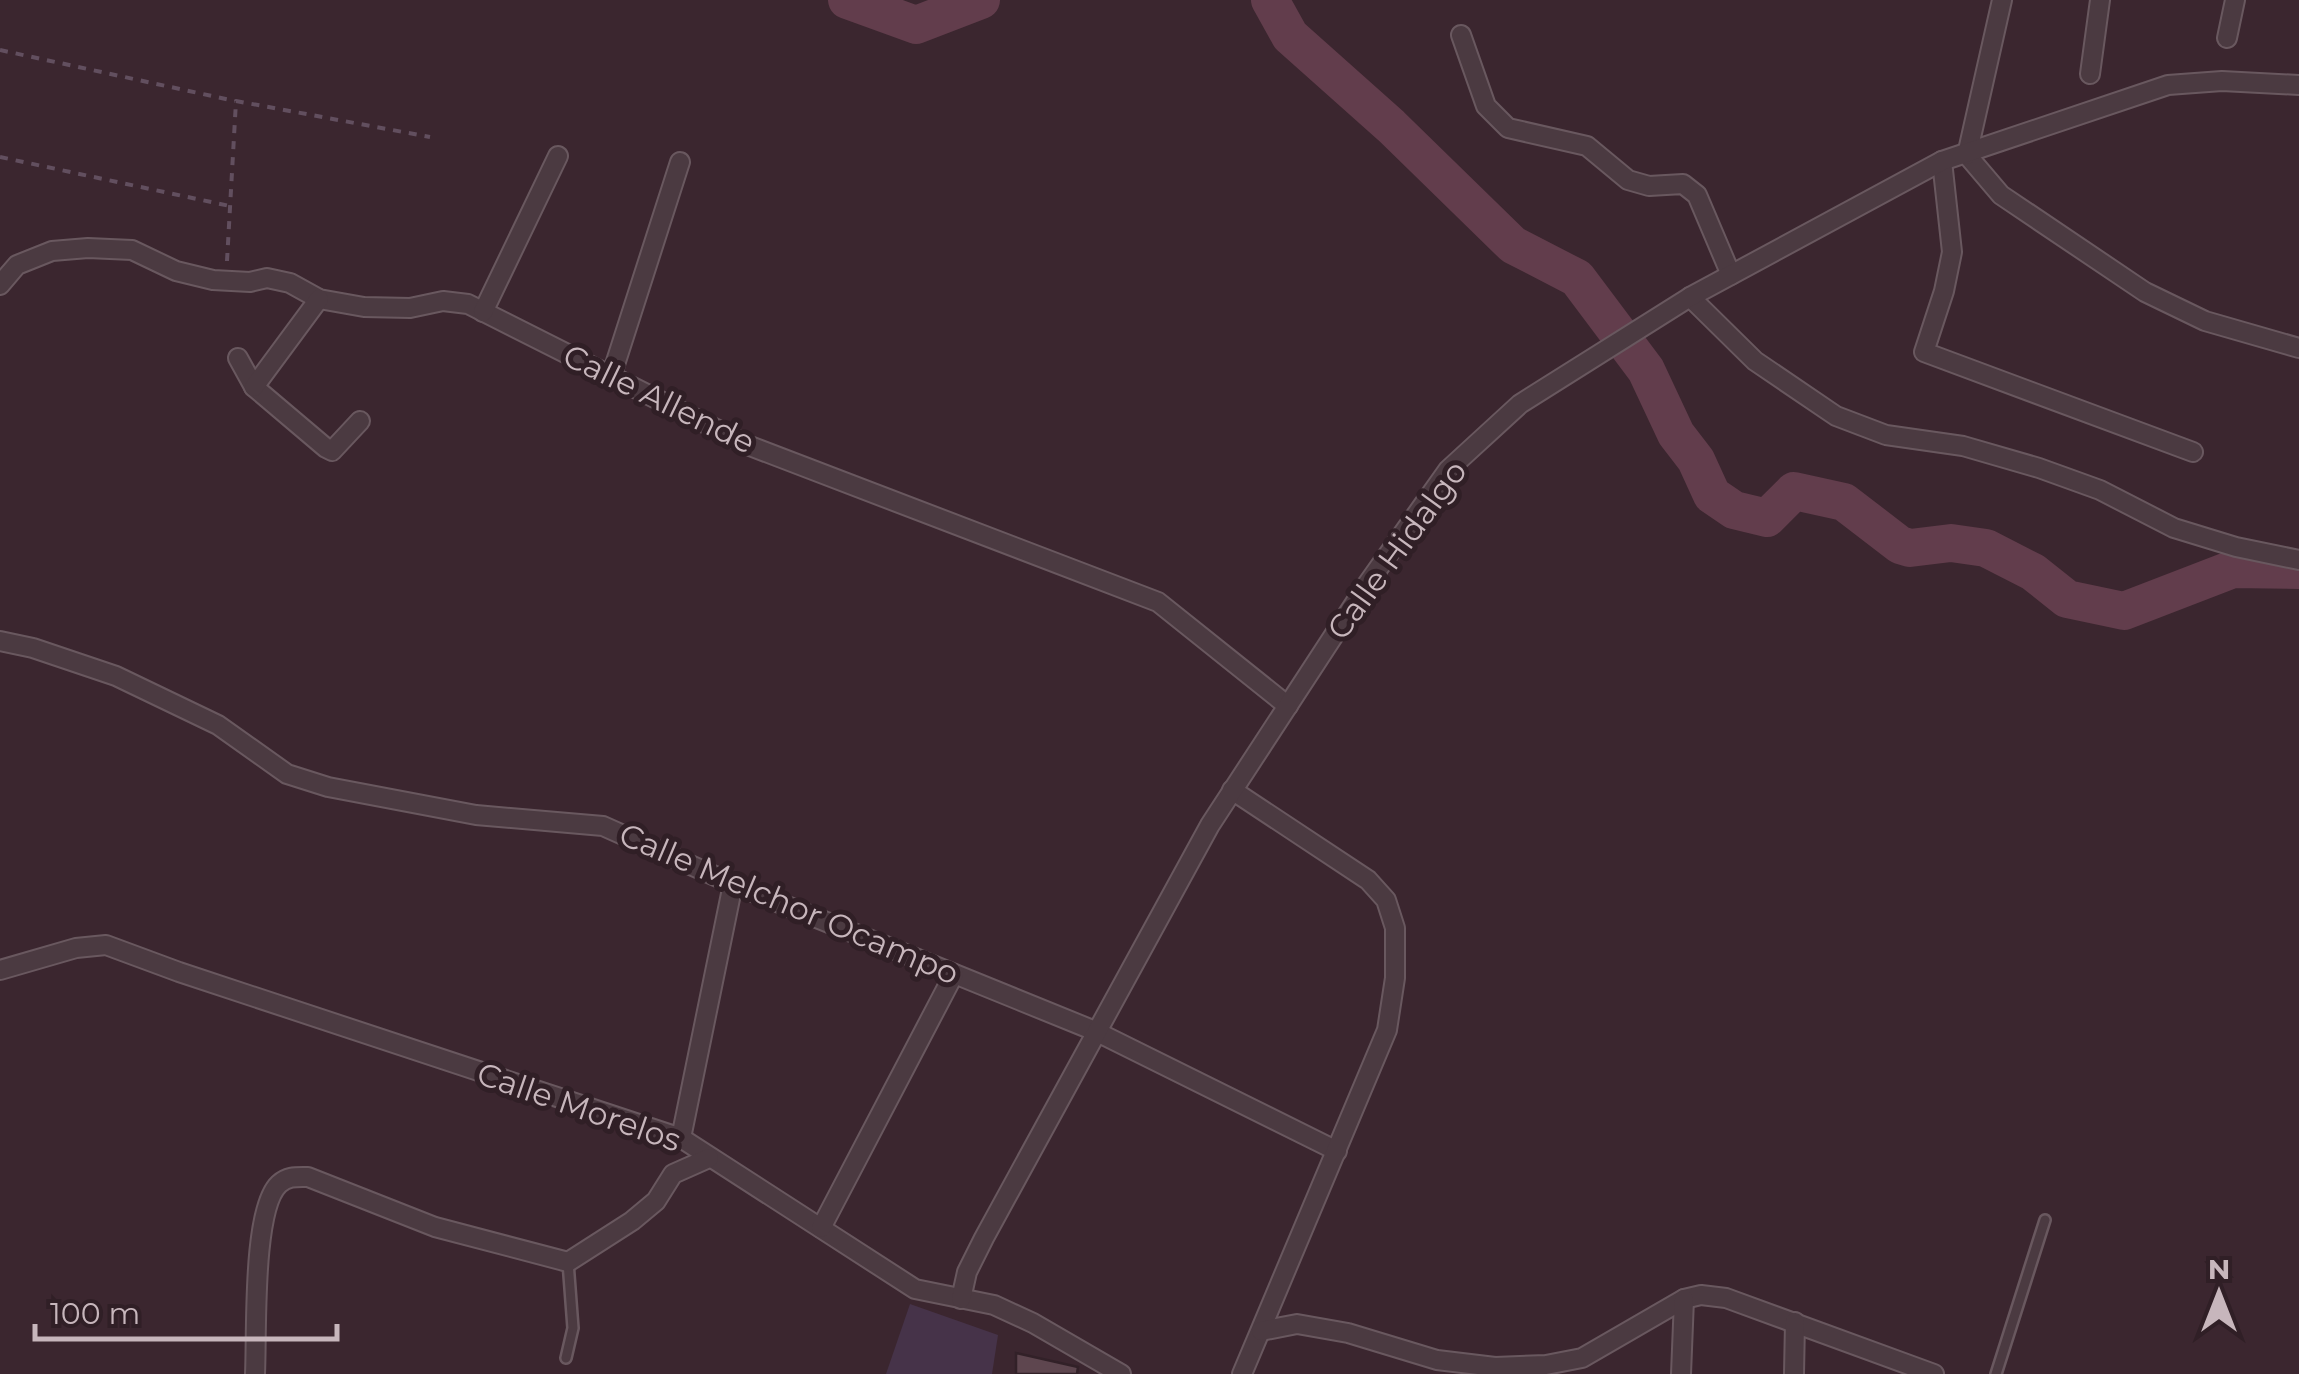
<svg xmlns="http://www.w3.org/2000/svg" width="2299" height="1374" font-family="Montserrat,sans-serif">
	<style>
		.green { fill: #463349 }
		.lines { fill: none; stroke-linecap: round; stroke-linejoin: round }
		.river { stroke: #623d4c; stroke-width: 38 }
		.building { fill: #5e464f; stroke: #322128; stroke-width: 2.5 }
		.lane-casing { stroke: #69585f; stroke-width: 14 }
		.street-casing { stroke: #69585f; stroke-width: 22 }
		.path { stroke: #624f5f; stroke-width: 4; stroke-dasharray: 8 8; stroke-linecap: butt }
		.lane { stroke: #4b3a41; stroke-width: 9 }
		.street { stroke: #4b3a41; stroke-width: 18 }
		.labels { text-anchor: middle; stroke-width: 10; stroke-linejoin: round; paint-order: stroke }
		.street-label { font-size: 32px; fill: #c7b6bc; stroke: #301f26 }
	</style>
	<rect width="100%" height="100%" fill="#3b262f"/>
	<path class="green" d="M910,1304L998,1335L992,1374H886Z"/>
	<g class="lines">
		<g class="river">
			<path d="M847,0L916,25L981,0"/>
			<path d="M1270,0L1290,36L1391,126L1513,245L1577,278L1646,370L1676,434L1696,460L1712,495L1734,510L1767,518L1794,491L1844,502L1900,545L1910,548L1951,543L1986,548L2033,572L2067,599L2124,611L2233,569L2299,570"/>
		</g>
	</g>
	<path class="building" d="M1016,1353L1078,1367L1077,1374H1016Z"/>
	<g class="lines">
		<g class="lane-casing">
			<g id="lane">
				<path d="M566,1358L573,1328L568,1262"/>
				<path d="M1996,1374L2045,1220"/>
			</g>
		</g>
		<g class="street-casing">
			<g id="street">
				<path d="M1461,35L1486,106L1508,128L1587,146L1628,180L1649,186L1683,184L1697,195L1731,275"/>
				<path d="M2227,38L2235,0"/>
				<path d="M2090,74L2100,0"/>
				<path d="M1967,155L2001,195L2145,292L2205,321L2299,348"/>
				<path d="M1967,155L2002,0"/>
				<path d="M1942,161L1952,252L1944,291L1924,352L2193,452"/>
				<path d="M0,285L17,265L52,251L88,248L132,250L176,271L213,280L250,282L267,278L290,283L319,299L364,307L410,308L443,301L468,304L750,446L1158,602L1288,706"/>
				<path d="M1690,297L1755,361L1836,416L1886,435L1963,446L2039,468L2100,490L2174,528L2236,547L2299,560"/>
				<path d="M483,312L558,156"/>
				<path d="M238,358L254,387L326,448L332,451L360,421"/>
				<path d="M611,377L680,162"/>
				<path d="M254,387L319,299"/>
				<path d="M0,641L33,648L116,676L218,725L287,774L328,787L476,815L603,826L733,884L1095,1031L1337,1151"/>
				<path d="M1232,790L1368,880L1386,900L1395,928V978L1387,1030L1242,1374"/>
				<path d="M0,970L76,948L106,945L179,972L681,1138L915,1289L994,1305L1033,1323L1121,1374"/>
				<path d="M681,1138L733,884"/>
				<path d="M821,1228L954,974"/>
				<path d="M961,1299L967,1272L984,1238L1210,825L1368,583L1448,470L1520,404L1690,297L1942,161L2168,85L2222,81L2299,85"/>
				<path d="M1261,1331L1297,1324L1348,1333L1437,1360L1495,1367L1546,1365L1582,1358L1684,1299L1701,1295L1726,1298L1934,1374"/>
				<path d="M255,1374C257,1334 252,1209 279,1184C288,1176 296,1177 308,1177L435,1227L568,1262L632,1221L656,1201L673,1174L709,1158"/>
				<path d="M1681,1374L1684,1299"/>
				<path d="M1794,1374L1795,1322"/>
			</g>
		</g>
		<g class="path">
			<path d="M0,50L235,101"/>
			<path d="M0,157L230,206"/>
			<path d="M227,261L236,101L430,137"/>
		</g>
		<use href="#lane" class="lane"/>
		<use href="#street" class="street"/>
	</g>
	<g class="labels">
		<g class="street-label">
			<text transform="translate(659 399) rotate(26)" y="11">Calle Allende</text>
			<text transform="translate(1397 550) rotate(-54)" y="11">Calle Hidalgo</text>
			<text transform="translate(789 904) rotate(23)" y="11">Calle Melchor Ocampo</text>
			<text transform="translate(579 1107) rotate(19)" y="11">Calle Morelos</text>
		</g>
	</g>
	<g transform="translate(2219 1294)" stroke="#301f26" stroke-width="8" paint-order="stroke">
	<path d="M0-8L18 38L0 25L-18 38Z" fill="#c7b6bc"/>
	<text y="-15" font-size="28" font-weight="bold" text-anchor="middle" fill="#c7b6bc">N</text>
	</g>
	<path d="M35 1324v15h302v-15" fill="none" stroke="#c7b6bc" stroke-width="5"/>
	<text x="50" y="1324" font-size="30" fill="#c7b6bc" stroke="#301f26" stroke-width="8" paint-order="stroke">100 m</text>
</svg>
